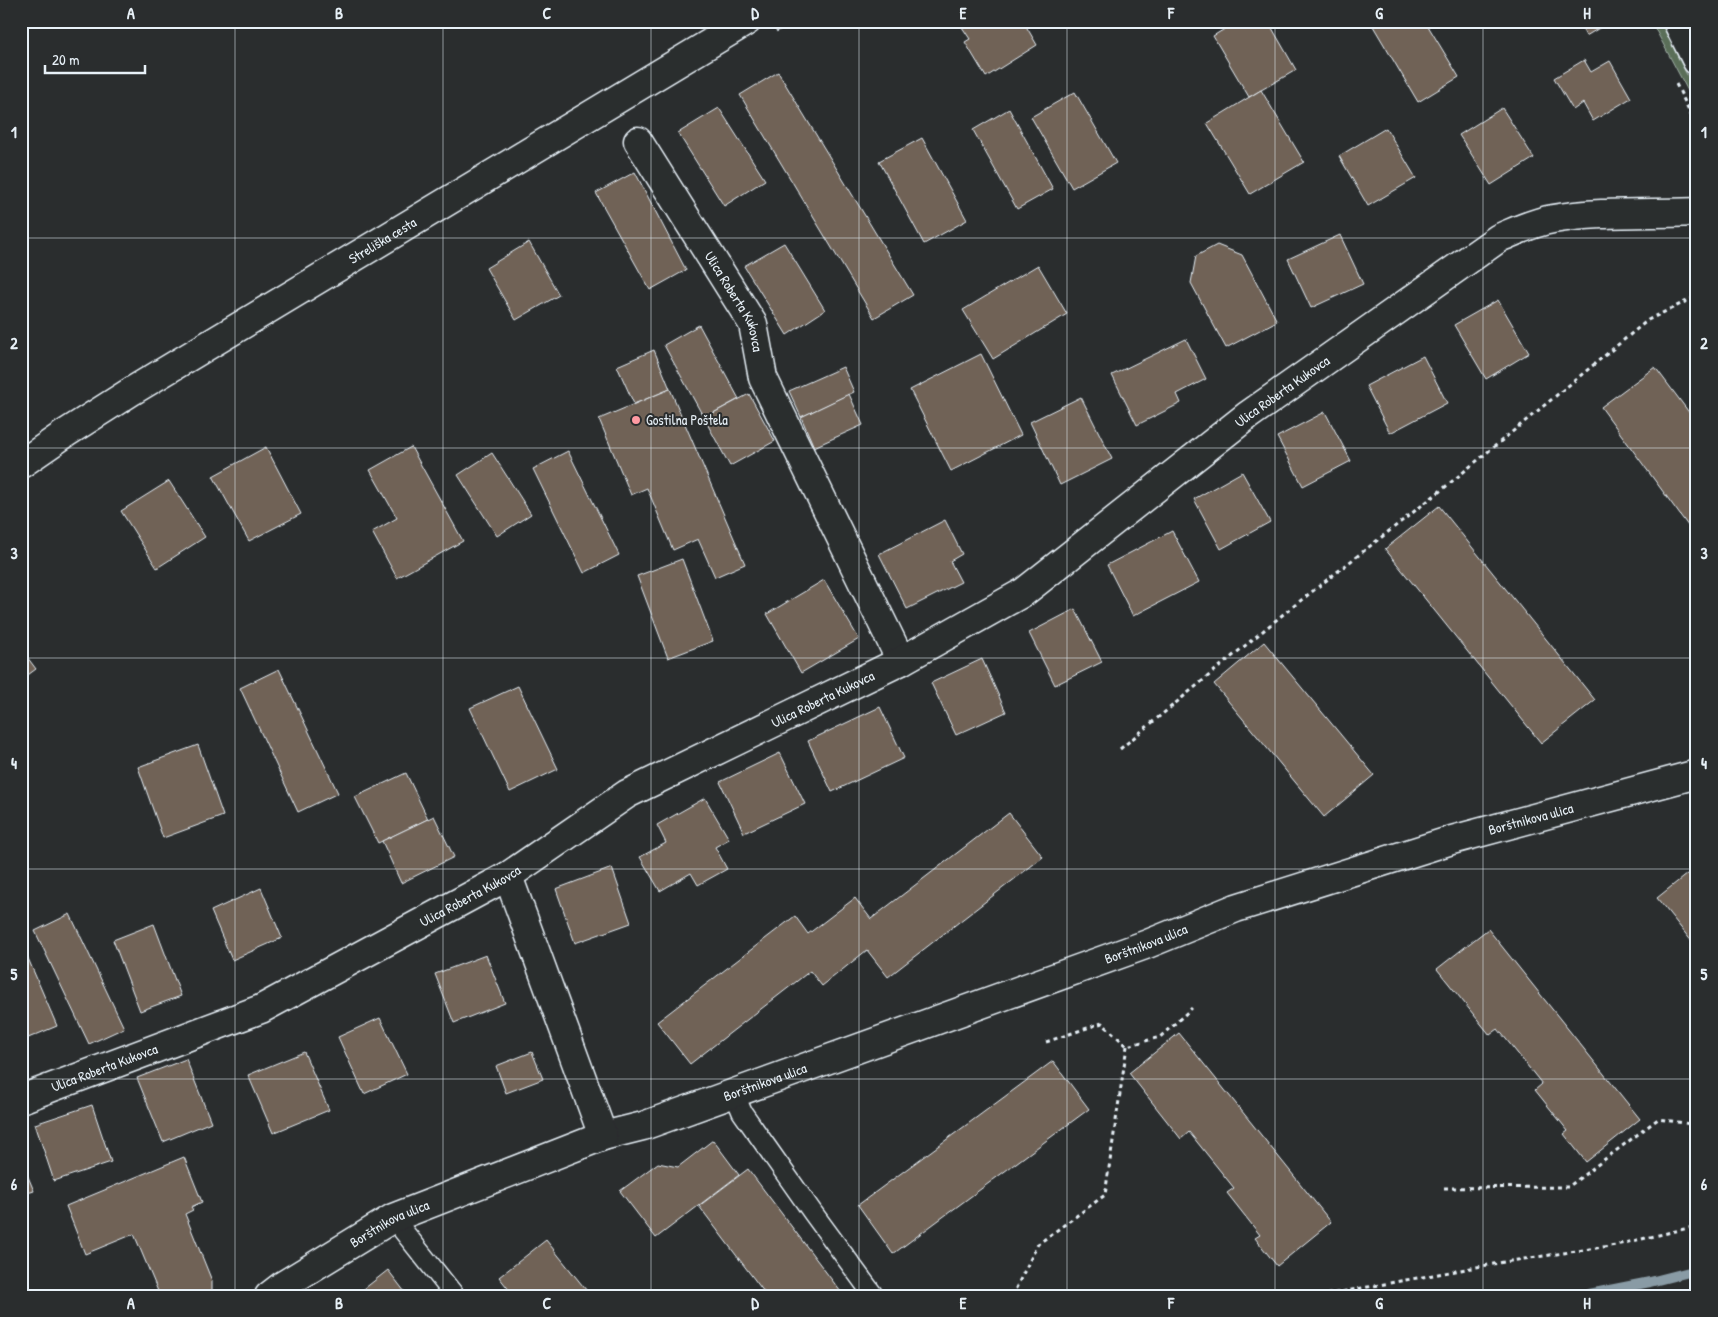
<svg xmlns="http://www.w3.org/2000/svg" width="1718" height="1317" font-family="'Patrick Hand',sans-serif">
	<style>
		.green { fill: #5a6e59; stroke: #a1b0a8 }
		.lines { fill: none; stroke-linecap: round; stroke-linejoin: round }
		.stream { stroke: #899ba5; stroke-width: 10 }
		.building { fill: #706257; stroke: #e8f1f8 }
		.service-casing { stroke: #e8f1f8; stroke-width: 22 }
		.minor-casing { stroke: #e8f1f8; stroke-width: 31 }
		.tertiary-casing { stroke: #e8f1f8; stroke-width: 31 }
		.path { stroke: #e8f1f8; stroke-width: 3; stroke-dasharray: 4 4; stroke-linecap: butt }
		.service { stroke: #2a2d2e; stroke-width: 19 }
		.minor { stroke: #2a2d2e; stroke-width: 28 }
		.tertiary { stroke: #2a2d2e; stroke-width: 28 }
		.grid { fill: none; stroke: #e8f1f8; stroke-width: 1; stroke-opacity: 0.55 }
		.poi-dot { fill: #ff9aa2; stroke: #2a2d2e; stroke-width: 2 }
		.labels { text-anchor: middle; stroke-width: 4; stroke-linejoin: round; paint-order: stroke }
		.street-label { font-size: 14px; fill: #e8f1f8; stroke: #2a2d2e }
		.poi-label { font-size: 14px; fill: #e8f1f8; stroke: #2a2d2e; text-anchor: start }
		.neatline { fill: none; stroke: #e8f1f8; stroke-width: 2 }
		.grid-label { font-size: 16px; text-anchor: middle; font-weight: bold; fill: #e8f1f8 }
	</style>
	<rect width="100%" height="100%" fill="#2a2d2e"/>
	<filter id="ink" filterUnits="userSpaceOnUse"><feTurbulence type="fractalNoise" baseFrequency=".02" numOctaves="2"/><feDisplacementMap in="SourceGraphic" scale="10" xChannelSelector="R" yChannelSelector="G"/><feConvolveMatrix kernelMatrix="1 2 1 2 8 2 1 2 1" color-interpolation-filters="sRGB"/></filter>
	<g filter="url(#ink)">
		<path class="green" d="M1651,21H1660L1697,95V108Z"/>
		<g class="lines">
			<path class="stream" d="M1579,1296L1650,1282L1697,1270"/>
		</g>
		<g class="building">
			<path d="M972,21H1023L1037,45L986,77L965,42L970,39L962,27Z"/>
			<path d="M1238,21H1268L1296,70L1249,97L1213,36Z"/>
			<path d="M1381,21H1425L1459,77L1418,102L1373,26Z"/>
			<path d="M1578,21H1611L1586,36Z"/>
			<path d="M1584,60L1591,72L1610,61L1631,98L1593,121L1583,103L1573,110L1554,78Z"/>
			<path d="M778,72L913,295L874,318L740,95Z"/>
			<path d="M1261,90L1304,162L1250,194L1207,123Z"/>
			<path d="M1075,92L1116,163L1072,188L1031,117Z"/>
			<path d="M719,108L765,180L724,206L678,133Z"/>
			<path d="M1502,108L1534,158L1491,185L1459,135Z"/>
			<path d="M1009,109L1053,189L1017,209L973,130Z"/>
			<path d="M1386,128L1416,178L1368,206L1339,156Z"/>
			<path d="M922,138L967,220L924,244L879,161Z"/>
			<path d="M635,172L686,270L650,290L596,193Z"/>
			<path d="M1340,235L1363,284L1311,308L1288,259Z"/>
			<path d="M529,242L559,295L516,320L486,268Z"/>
			<path d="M784,243L825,310L787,335L744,266Z"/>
			<path d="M1217,245L1242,255L1277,321L1226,348L1191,283L1196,256Z"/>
			<path d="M1038,265L1067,314L993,359L963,310Z"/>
			<path d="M1498,300L1529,353L1486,379L1454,325Z"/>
			<path d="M699,325L739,399L704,418L664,345Z"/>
			<path d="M1186,339L1206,379L1177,394L1181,403L1137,425L1112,375Z"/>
			<path d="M654,350L670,389L634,404L617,366Z"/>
			<path d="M981,354L1021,435L951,471L910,390Z"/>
			<path d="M1423,356L1447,403L1390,433L1366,386Z"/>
			<path d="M843,367L854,392L801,417L789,391Z"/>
			<path d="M1655,367L1697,423V538L1601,407Z"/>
			<path d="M670,389L745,564L715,577L698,539L673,550L647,488L631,495L599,419Z"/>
			<path d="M749,394L775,441L730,466L704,418Z"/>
			<path d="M849,394L863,425L814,447L801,417Z"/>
			<path d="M1081,397L1112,459L1060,485L1030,422Z"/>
			<path d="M1325,412L1351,461L1303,486L1277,437Z"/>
			<path d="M266,447L301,514L249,541L213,476Z"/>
			<path d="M411,447L463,541L397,578L372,532L397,518L370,470Z"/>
			<path d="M568,451L619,555L584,573L533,469Z"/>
			<path d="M492,453L531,514L497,536L458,475Z"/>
			<path d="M1242,472L1270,522L1221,549L1194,499Z"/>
			<path d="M169,481L205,537L157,568L121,511Z"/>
			<path d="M1439,506L1595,700L1541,743L1385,549Z"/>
			<path d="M945,520L962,554L950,561L961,582L907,609L879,554Z"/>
			<path d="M1172,531L1199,582L1133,616L1107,565Z"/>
			<path d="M682,559L713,641L668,658L637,576Z"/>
			<path d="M824,580L859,639L801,673L767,614Z"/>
			<path d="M1075,609L1102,662L1055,685L1029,633Z"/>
			<path d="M1264,642L1374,775L1324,817L1214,684Z"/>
			<path d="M21,649L36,669L21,680Z"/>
			<path d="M982,659L1006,712L956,735L931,683Z"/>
			<path d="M279,669L338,793L298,812L240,688Z"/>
			<path d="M518,686L558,769L510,792L470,708Z"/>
			<path d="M880,707L904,758L832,792L808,741Z"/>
			<path d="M198,745L223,816L163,838L138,767Z"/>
			<path d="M780,753L805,804L744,833L720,782Z"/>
			<path d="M406,773L428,819L378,843L355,797Z"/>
			<path d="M705,798L729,839L715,847L727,869L698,885L691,873L660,891L640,857L666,843L657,825Z"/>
			<path d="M1009,813L1043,857L888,977L867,950L822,986L810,971L690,1064L657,1022L795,916L808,934L855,898L871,919Z"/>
			<path d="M434,816L454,857L401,883L382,841Z"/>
			<path d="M1697,866V948L1657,898Z"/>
			<path d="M612,868L631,923L575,943L556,889Z"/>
			<path d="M261,888L282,938L232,960L211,911Z"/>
			<path d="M70,914L124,1028L89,1044L35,931Z"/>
			<path d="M154,924L181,996L140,1011L113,940Z"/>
			<path d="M1488,929L1640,1119L1586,1162L1564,1134L1568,1131L1535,1090L1542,1084L1498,1029L1490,1035L1437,969Z"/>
			<path d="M486,955L505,1003L454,1023L435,974Z"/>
			<path d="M27,956L57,1026L21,1041V958Z"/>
			<path d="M380,1018L407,1074L364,1094L338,1037Z"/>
			<path d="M1179,1033L1331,1222L1277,1266L1255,1238L1260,1235L1227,1193L1234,1188L1189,1132L1181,1139L1129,1073Z"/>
			<path d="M304,1052L329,1110L273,1133L248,1075Z"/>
			<path d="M532,1052L543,1079L506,1093L496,1066Z"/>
			<path d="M186,1059L211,1122L163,1142L137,1078Z"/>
			<path d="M1053,1061L1089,1109L893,1254L858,1205Z"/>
			<path d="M92,1105L111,1162L54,1181L35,1124Z"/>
			<path d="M713,1140L739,1175L656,1238L620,1191L658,1163L678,1167Z"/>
			<path d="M184,1157L202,1202L191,1207L193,1210L185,1214L212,1281V1296H160L134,1234L85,1254L66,1206Z"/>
			<path d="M21,1160L34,1191L21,1195Z"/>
			<path d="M748,1169L844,1296H767L699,1206Z"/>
			<path d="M546,1240L591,1296H514L499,1277Z"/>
			<path d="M388,1270L408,1296H355Z"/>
		</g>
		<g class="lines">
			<g class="service-casing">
				<g id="service">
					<path d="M734,1093L742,1112L813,1213L874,1296"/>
					<path d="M393,1218L455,1296"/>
				</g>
			</g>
			<g class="minor-casing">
				<g id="minor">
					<path id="s1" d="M638,141L753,324L763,378L901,661"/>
					<path id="s2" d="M21,1099L261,1009L508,876L627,794L901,661L1024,592L1247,416L1499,238C1516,231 1534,222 1553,219C1598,211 1651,214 1697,212"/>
					<path id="s3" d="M603,1136L643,1126L1145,945L1236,908L1452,840L1697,774"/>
					<path id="s4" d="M269,1296L282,1286L393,1218L603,1136L508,876"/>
				</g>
			</g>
			<g class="tertiary-casing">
				<g id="tertiary">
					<path d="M1677,21L1697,61"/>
					<path id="s5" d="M21,464L66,433L132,391L747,21"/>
				</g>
			</g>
			<g class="path">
				<path d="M776,31L792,21"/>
				<path d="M1676,84L1697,126"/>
				<path d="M1120,749L1281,616L1444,488L1648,320L1697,296"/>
				<path d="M1046,1042L1102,1023L1127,1046L1160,1037L1192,1008"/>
				<path d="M1444,1188L1568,1187L1658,1119L1697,1125"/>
				<path d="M1012,1296L1038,1244L1105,1195L1127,1046"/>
				<path d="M1319,1296L1504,1262L1616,1245L1697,1226"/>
			</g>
			<use href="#service" class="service"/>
			<use href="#minor" class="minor"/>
			<use href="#tertiary" class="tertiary"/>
		</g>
	</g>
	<path class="grid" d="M235,21V1296M443,21V1296M651,21V1296M859,21V1296M1067,21V1296M1275,21V1296M1483,21V1296M21,238H1697M21,448H1697M21,658H1697M21,869H1697M21,1079H1697"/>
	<circle class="poi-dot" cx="636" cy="420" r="5"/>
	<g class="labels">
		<g class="street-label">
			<text dy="5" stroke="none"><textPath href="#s5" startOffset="425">Streliška cesta</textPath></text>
			<text dy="5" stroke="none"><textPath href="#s1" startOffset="188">Ulica Roberta Kukovca</textPath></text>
			<text dy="5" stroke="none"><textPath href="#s2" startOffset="1454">Ulica Roberta Kukovca</textPath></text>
			<text dy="5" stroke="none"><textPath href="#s2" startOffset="899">Ulica Roberta Kukovca</textPath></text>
			<text dy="5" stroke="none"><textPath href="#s3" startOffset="981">Borštnikova ulica</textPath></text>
			<text dy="5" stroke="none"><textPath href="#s2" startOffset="494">Ulica Roberta Kukovca</textPath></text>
			<text dy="5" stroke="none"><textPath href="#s3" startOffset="576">Borštnikova ulica</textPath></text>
			<text dy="5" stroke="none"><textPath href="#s2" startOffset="89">Ulica Roberta Kukovca</textPath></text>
			<text dy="5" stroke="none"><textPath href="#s3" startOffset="171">Borštnikova ulica</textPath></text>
			<text dy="5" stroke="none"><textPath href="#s4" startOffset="141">Borštnikova ulica</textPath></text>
		</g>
		<g class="poi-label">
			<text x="646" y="425">Gostilna Poštela</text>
		</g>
	</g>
	<rect width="1718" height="1317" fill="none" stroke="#2a2d2e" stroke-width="55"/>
	<path d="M45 65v8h100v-8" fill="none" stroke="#e8f1f8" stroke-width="2.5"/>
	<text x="52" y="65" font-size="15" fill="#e8f1f8" stroke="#2a2d2e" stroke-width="4" paint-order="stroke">20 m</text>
	<rect x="28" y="28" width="1662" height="1262" class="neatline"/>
	<g class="grid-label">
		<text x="131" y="19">A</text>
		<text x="339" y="19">B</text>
		<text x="547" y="19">C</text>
		<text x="755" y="19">D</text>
		<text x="963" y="19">E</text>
		<text x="1171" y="19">F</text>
		<text x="1379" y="19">G</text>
		<text x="1587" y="19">H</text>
		<text x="14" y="138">1</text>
		<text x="1704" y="138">1</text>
		<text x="14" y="349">2</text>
		<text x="1704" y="349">2</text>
		<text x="14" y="559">3</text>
		<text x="1704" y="559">3</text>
		<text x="14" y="769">4</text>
		<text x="1704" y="769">4</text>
		<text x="14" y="980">5</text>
		<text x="1704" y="980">5</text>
		<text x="14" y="1190">6</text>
		<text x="1704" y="1190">6</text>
		<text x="131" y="1309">A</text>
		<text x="339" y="1309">B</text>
		<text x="547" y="1309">C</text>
		<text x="755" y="1309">D</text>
		<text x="963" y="1309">E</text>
		<text x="1171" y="1309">F</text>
		<text x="1379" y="1309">G</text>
		<text x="1587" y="1309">H</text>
	</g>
</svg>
